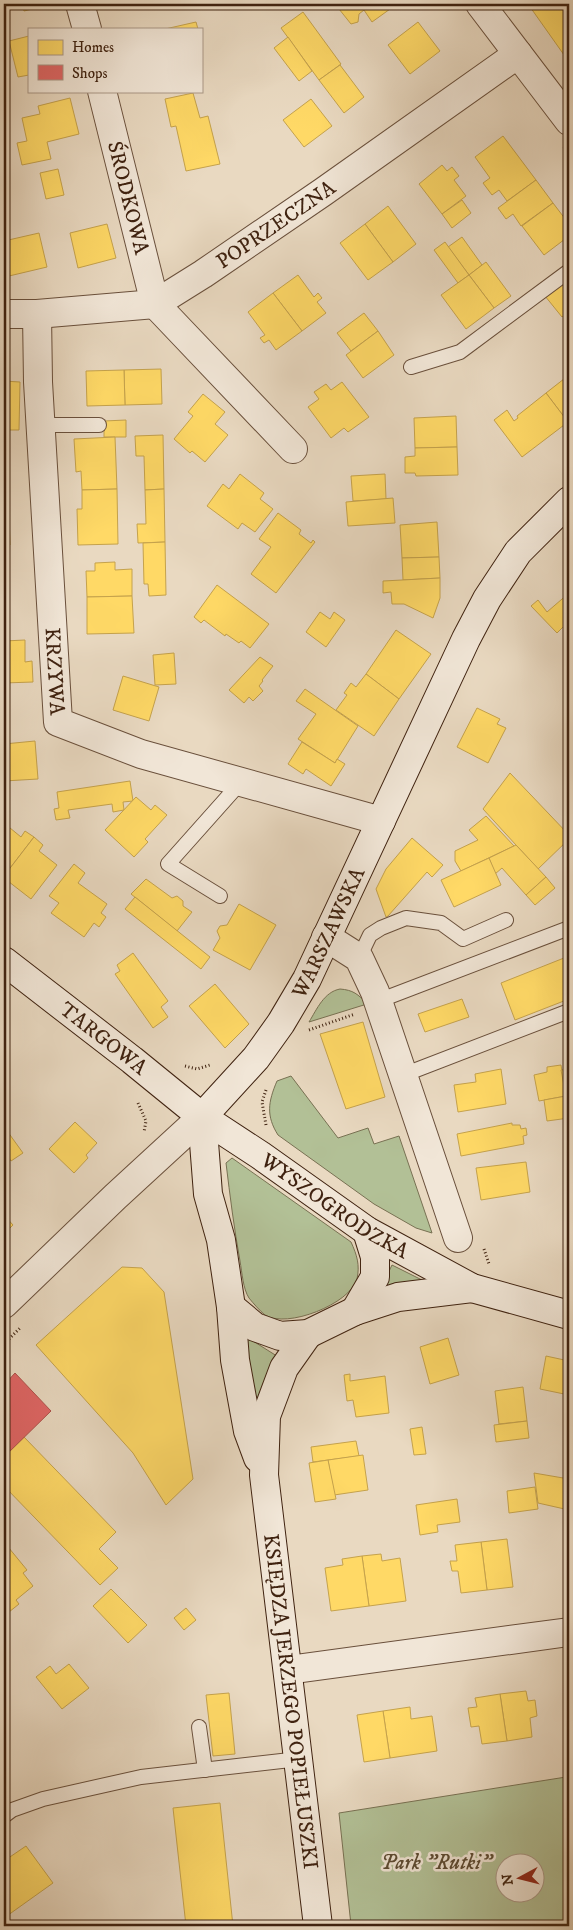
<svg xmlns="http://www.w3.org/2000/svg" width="573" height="1930" font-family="'IM FELL DW Pica',serif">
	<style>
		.green { fill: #b2c096; stroke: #787153; fill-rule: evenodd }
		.homes { fill: #ffd966; stroke: #c5a24c }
		.shops { fill: #e06666; stroke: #b0524c }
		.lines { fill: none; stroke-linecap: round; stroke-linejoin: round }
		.lane-casing { stroke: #6a503c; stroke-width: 16 }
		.street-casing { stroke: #6a503c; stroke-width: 30 }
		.secondary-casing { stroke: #3f2210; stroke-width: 30 }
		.path { stroke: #3f2210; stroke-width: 3; stroke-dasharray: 1 2.5; stroke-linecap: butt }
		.lane { stroke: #f1e6d7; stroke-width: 14 }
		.street { stroke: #f1e6d7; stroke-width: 28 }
		.secondary { stroke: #f1e6d7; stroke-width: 28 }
		.labels { text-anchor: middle; stroke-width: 5; stroke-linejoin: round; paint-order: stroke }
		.street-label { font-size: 21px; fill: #3f2210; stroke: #f1e6d7 }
		.park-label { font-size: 21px; font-style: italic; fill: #5c4a32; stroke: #f1e6d7 }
	</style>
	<rect width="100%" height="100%" fill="#e9d9c1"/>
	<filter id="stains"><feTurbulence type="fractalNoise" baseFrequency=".004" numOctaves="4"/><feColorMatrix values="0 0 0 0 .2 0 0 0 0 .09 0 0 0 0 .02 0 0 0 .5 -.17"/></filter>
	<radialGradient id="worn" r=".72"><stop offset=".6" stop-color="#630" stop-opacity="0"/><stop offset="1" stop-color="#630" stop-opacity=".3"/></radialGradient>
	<g class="green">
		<path d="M340,989C353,990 358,994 367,1004L309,1022C317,1009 324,992 340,989Z"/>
		<path d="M291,1076L338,1138L368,1128L374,1144L399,1136L432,1233L416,1228L374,1204L278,1135C266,1116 268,1102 277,1081Z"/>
		<path d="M232,1158L351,1242C357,1255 360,1265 357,1279C350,1304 287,1329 265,1315C260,1311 253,1303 249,1298C243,1289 242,1272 240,1261C234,1228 230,1196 226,1163Z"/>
		<path d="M392,1265L422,1280L377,1296Z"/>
		<path d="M245,1336L280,1358L258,1413Z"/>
		<path d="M566,1777L569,1778V1926L351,1925L339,1813ZM536,1862V1892H506V1862Z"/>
	</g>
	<g class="homes">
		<path d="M22,4H53L24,11Z"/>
		<path d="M335,4H397L372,22L364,10L359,14L358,22L351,24Z"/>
		<path d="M528,4H569V62Z"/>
		<path d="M303,12L341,64L319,80L281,28Z"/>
		<path d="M196,22L198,29H165Z"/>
		<path d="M418,22L440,51L410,74L388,45Z"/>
		<path d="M29,36V75L18,77L9,41Z"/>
		<path d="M288,37L312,71L299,81L274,48Z"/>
		<path d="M340,65L364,97L344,113L319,80Z"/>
		<path d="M193,93L200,118L208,116L220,164L186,171L176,126L171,127L165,99Z"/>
		<path d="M70,98L79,134L47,142L51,159L22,165L17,143L27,141L22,118L40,114L38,106Z"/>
		<path d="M311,99L332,126L304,147L283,120Z"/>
		<path d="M503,136L536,180L507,201L499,190L492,195L483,183L490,178L475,157Z"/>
		<path d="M442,165L447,171L452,167L459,176L454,180L466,196L442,214L419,184Z"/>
		<path d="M58,169L64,195L46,199L40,173Z"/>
		<path d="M536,180L553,203L521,226L513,214L506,219L498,208Z"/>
		<path d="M462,200L471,213L452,228L442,214Z"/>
		<path d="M553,203L569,224V236L544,255L522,226Z"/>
		<path d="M388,206L416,244L393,262L365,224Z"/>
		<path d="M107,224L116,258L78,268L70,233Z"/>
		<path d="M365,224L393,262L368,280L340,243Z"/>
		<path d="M39,233L47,267L9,276L4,252V241Z"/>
		<path d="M462,237L482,265L469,275L448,247Z"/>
		<path d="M445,242L469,275L458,283L434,250Z"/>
		<path d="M486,262L511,296L494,308L469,275Z"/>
		<path d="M298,275L314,297L318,293L322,298L317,302L326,313L302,331L273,293Z"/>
		<path d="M469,275L494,308L466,329L441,295Z"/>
		<path d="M569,278V311L562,317L545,296Z"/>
		<path d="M273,293L302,331L276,350L269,340L264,343L260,338L265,335L248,312Z"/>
		<path d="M364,313L378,331L351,351L337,333Z"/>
		<path d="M378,331L394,355L363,378L346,355Z"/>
		<path d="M161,369L162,404L125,405L124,370Z"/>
		<path d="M124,370L125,405L87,406L86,371Z"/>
		<path d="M569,375V421L568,422L546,393Z"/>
		<path d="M4,381L20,382L19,430H4Z"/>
		<path d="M342,382L369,417L348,432L344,428L331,438L308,407L319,399L314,392L326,384L331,390Z"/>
		<path d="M546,393L568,422L522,457L494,420L507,410L514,421L518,418L517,416Z"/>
		<path d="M203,394L225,412L215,424L228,435L205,462L192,451L190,453L174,439L193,416L188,412Z"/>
		<path d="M456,416L457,447L415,448L414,418Z"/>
		<path d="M126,420V437H104V421Z"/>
		<path d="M163,435L164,489L145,490L144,456H136L135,436Z"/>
		<path d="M115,437L117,489L82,490L81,471L76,472L74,439Z"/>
		<path d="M457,447L458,475L416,476L415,473H405V457L415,456V448Z"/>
		<path d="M240,474L264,493L260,499L273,509L255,532L242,523L238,529L207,506L223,484L229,489Z"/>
		<path d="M385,474L386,499L353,501L351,476Z"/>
		<path d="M4,481H7L9,514H4Z"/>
		<path d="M117,489L118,544L78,545L77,509H82V490Z"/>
		<path d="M164,489L165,542L138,543L137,524H146L145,490Z"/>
		<path d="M393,498L395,523L348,526L346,502Z"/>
		<path d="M278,513L301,530L299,534L311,543L313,540L315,542L276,593L251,574L271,547L259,539Z"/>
		<path d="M4,514H9L10,545H4Z"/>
		<path d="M437,522L439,557L402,558L400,525Z"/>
		<path d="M165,542L166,595L149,596L148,584H144L143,543Z"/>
		<path d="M439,557L440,578L403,580L402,558Z"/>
		<path d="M115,562V570L132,569V596L87,597L86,571H95V563Z"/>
		<path d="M440,578V598L433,618L404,604H392L391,592L383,593V581Z"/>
		<path d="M217,585L269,624L250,648L241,641L239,643L226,634L225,636L204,620L201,623L194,617Z"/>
		<path d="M569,593V621L557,633L531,606L538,600L547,612Z"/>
		<path d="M132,596L134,633L87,634V597Z"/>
		<path d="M320,612L330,619L334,612L345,620L326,647L306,632Z"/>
		<path d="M396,630L431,654L399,699L366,674Z"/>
		<path d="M25,640V662L32,661L33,682L4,683V641Z"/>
		<path d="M174,653L176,684L155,685L153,655Z"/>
		<path d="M260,657L273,666L262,680L263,681L259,686L263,691L253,701L249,697L244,703L229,690Z"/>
		<path d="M366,674L399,699L374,736L336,710L347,695L344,693L351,683L356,687Z"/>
		<path d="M123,676L159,687L149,721L113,710Z"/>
		<path d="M305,689L358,726L335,763L298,739L316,714L296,701Z"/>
		<path d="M477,708L500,719L497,724L506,728L488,763L457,747Z"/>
		<path d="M35,741L38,779L4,781V744Z"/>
		<path d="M302,742L335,763L337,759L345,764L331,786L306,769L303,774L288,764Z"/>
		<path d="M510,773L569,835V839L538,869L483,809Z"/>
		<path d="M130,781L133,801L123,802L124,810L113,812L112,804L68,810L70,818L56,820L54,809L59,808L57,792Z"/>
		<path d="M136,797L151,810L155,805L167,815L145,839L148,842L134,857L105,830Z"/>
		<path d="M486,816L514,846L461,871L455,861V851L478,840L469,830Z"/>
		<path d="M4,823L21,837L25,831L34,837L4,876Z"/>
		<path d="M34,837L43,845L39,851L57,865L31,899L4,878V876Z"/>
		<path d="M412,838L443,865L432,877L427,872L388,916L386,917L376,889L386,869Z"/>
		<path d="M516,845L546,877L526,895L502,868L495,874L489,858Z"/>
		<path d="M489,858L501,885L454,907L441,880Z"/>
		<path d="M74,864L85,873L78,883L107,904L101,913L106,917L99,927L94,923L84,937L51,913L59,903L49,896Z"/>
		<path d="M546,877L555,888L535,905L526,895Z"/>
		<path d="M146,879L172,898L177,896L183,901V906L192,912L177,931L131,894Z"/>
		<path d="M135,897L210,957L201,969L125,909Z"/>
		<path d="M239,904L276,925L250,970L213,950L220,938L217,931L220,926L227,925Z"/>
		<path d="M133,953L168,1001L161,1007L168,1017L153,1028L115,974L120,971L117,965Z"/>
		<path d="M569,956V999L515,1020L501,983Z"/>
		<path d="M215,984L249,1024L225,1048L189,1006Z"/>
		<path d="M462,999L469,1017L425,1032L418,1014Z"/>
		<path d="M363,1022L385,1097L346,1109L320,1034Z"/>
		<path d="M561,1065L566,1096L539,1101L534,1075L547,1072V1067Z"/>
		<path d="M501,1069L506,1104L458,1112L454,1085L476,1082L475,1074Z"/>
		<path d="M569,1069V1096H566L561,1070Z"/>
		<path d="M566,1096H569V1118L547,1121L544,1100Z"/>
		<path d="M75,1122L97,1143L86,1155L88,1158L74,1173L49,1149Z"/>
		<path d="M512,1123V1125H520L521,1129L526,1128L527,1135L523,1136L524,1144L461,1156L457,1134Z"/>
		<path d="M5,1128L23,1153L11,1161L4,1150V1129Z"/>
		<path d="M526,1162L530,1192L481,1200L476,1168Z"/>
		<path d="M4,1215L13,1225L4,1234Z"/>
		<path d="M122,1267L142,1268L164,1292L193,1479L166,1505L133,1453L36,1345Z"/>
		<path d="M448,1338L459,1375L430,1384L420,1347Z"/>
		<path d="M546,1356L569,1361V1395L540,1389Z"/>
		<path d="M350,1374V1381L385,1376L389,1413L356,1417L353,1400L347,1401L344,1375Z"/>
		<path d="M523,1387L527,1421L499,1424L495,1391Z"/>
		<path d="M527,1421L529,1438L496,1442L494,1425Z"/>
		<path d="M422,1427L426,1454L414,1455L410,1429Z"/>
		<path d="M24,1437L116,1532L99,1549L118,1568L100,1585L4,1486V1457Z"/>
		<path d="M356,1441L359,1456L313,1462L311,1447Z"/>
		<path d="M363,1455L368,1490L334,1495L328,1460Z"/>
		<path d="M328,1460L336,1499L315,1502L309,1463Z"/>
		<path d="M534,1473L569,1479V1510L538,1503Z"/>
		<path d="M535,1487L538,1509L509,1513L507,1491Z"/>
		<path d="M457,1499L460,1522L437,1525L438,1532L420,1535L416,1505Z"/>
		<path d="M507,1539L513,1587L487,1590L481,1542Z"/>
		<path d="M4,1542L27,1570L23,1573L33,1586L16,1600L19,1604L4,1616Z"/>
		<path d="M481,1542L487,1590L461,1593L458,1571H452L450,1561H457L455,1545Z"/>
		<path d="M381,1554L382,1561L400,1558L406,1601L369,1606L362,1556Z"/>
		<path d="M362,1556L369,1606L331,1611L325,1568L343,1565L342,1559Z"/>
		<path d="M111,1589L147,1625L128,1643L93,1606Z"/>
		<path d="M186,1608L196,1620L184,1630L174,1618Z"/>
		<path d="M69,1664L89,1688L62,1709L36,1677L50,1666L56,1674Z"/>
		<path d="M526,1691L528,1701L535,1700L537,1716L530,1718L532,1737L507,1741L500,1694Z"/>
		<path d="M229,1693L235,1754L213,1756L206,1695Z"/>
		<path d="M500,1694L507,1741L482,1744L479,1726L471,1727L468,1708L477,1707L475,1698Z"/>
		<path d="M410,1707L411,1719L432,1716L437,1751L390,1758L383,1711Z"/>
		<path d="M383,1711L390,1758L364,1762L357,1715Z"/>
		<path d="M220,1803L233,1926H186L173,1808Z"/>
		<path d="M26,1846L53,1883L4,1918V1861Z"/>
	</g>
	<path class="shops" d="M15,1373L51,1411L4,1457V1385Z"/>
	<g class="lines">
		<g class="lane-casing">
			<g id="lane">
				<path d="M411,367L460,352L569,271"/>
				<path d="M41,425H99"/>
				<path d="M220,896L168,864L241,782"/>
				<path d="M359,958L370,935L381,928L406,918L441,923L463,939L506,920"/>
				<path d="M378,1001L569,928"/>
				<path d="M403,1075L569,1011"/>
				<path d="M199,1727L205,1770"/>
				<path d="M4,1816L12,1810L43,1799L141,1777L299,1759"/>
			</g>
		</g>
		<g class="street-casing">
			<g id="street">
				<path d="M80,4L87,29"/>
				<path d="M480,4L569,121"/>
				<path id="s1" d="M102,91L155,304L293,449"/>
				<path id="s2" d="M4,314H37L155,304L203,274L323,192L518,54"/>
				<path id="s3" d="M37,314L38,382L58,722L141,754L381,821"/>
				<path d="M326,937L359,958L375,992L458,1238"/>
				<path d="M4,1304L115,1197L202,1117"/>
				<path d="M288,1670L569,1632"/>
			</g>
		</g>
		<g class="secondary-casing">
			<g id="secondary">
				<path id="s4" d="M4,961L132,1060L202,1117L260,1155L367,1231L472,1288L569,1315"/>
				<path id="s5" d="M202,1117L256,1058L281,1023L307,979L466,639L487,599L518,552L569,501"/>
				<path d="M202,1117L208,1194L221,1240L231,1307L235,1360L248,1431L258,1458"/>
				<path d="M231,1307L255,1327L280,1336L308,1334L355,1311L398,1297L472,1288"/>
				<path d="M355,1311L375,1277V1257L367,1231"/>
				<path id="s6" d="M308,1334L284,1368L266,1416L264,1475L318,1926"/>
			</g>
		</g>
		<g class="path">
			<path d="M564,147L569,155"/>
			<path d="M564,474L569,469"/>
			<path d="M309,1030L355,1014"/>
			<path d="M185,1066L197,1069L210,1065"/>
			<path d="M266,1090L262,1102L266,1125"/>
			<path d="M138,1103L146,1121L144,1132"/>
			<path d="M484,1249L489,1264"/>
			<path d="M4,1344L21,1327"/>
		</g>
		<use href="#lane" class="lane"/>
		<use href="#street" class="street"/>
		<use href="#secondary" class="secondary"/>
	</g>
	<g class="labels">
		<g class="street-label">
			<text dy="7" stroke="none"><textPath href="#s1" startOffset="110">ŚRODKOWA</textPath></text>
			<text dy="7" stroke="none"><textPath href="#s2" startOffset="296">POPRZECZNA</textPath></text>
			<text dy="7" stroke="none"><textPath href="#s3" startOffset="358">KRZYWA</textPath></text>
			<text dy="7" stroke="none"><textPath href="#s5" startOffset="225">WARSZAWSKA</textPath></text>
			<text dy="7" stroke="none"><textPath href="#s4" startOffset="126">TARGOWA</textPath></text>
			<text dy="7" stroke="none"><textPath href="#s4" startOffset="412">WYSZOGRODZKA</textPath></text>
			<text dy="7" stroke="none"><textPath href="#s6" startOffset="380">KSIĘDZA JERZEGO POPIEŁUSZKI</textPath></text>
		</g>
		<g class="park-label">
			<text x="436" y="1869">Park "Rutki"</text>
		</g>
	</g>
	<rect width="573" height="1930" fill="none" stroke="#e9d9c1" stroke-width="20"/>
	<rect x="5" y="5" width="563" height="1920" fill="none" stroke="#3f2210" stroke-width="2.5"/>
	<rect x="10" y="10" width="553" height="1910" fill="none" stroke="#3f2210"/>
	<rect x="28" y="28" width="175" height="65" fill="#f1e6d7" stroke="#aa9887"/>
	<rect x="38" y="40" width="25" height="15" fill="#ffd966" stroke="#aa9887"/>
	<text x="72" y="52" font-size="15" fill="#3f2210">Homes</text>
	<rect x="38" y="65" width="25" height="15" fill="#e06666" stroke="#aa9887"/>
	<text x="72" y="78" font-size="15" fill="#3f2210">Shops</text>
	<g transform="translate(520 1878) rotate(263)"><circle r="24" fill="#f1e6d7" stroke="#aa9887"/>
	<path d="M0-4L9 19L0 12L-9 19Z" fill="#8f2418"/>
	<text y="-8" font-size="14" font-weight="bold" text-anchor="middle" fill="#3f2210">N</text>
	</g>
	<rect width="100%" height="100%" filter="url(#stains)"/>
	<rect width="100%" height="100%" fill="url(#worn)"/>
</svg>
